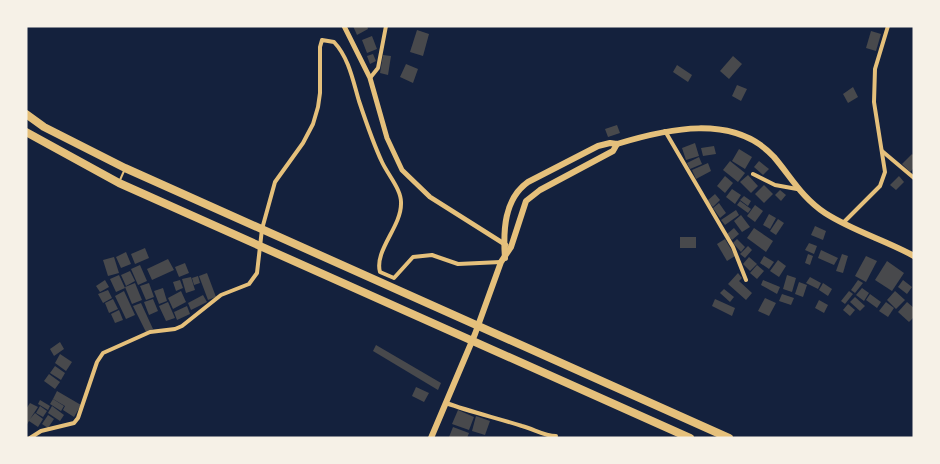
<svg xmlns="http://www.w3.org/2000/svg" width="940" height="464" font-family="'Varela Round',sans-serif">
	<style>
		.building { fill: #48494c }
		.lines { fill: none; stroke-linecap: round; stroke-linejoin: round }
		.service { stroke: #e5c07b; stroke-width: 2 }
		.minor { stroke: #e5c07b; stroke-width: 4 }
		.tertiary { stroke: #e5c07b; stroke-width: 5 }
		.primary { stroke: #e5c07b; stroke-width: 6 }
		.motorway { stroke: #e5c07b; stroke-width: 8 }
	</style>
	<rect width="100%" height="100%" fill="#14213d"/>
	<g class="building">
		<path d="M353,26H367L368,29L357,35Z"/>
		<path d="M417,30L429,34L423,56L410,52Z"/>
		<path d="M871,31L881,34L876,51L866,48Z"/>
		<path d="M372,36L377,49L367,53L362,40Z"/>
		<path d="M373,54L376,61L370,64L367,56Z"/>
		<path d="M383,55L391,56L388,75L380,73Z"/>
		<path d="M733,56L742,64L729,79L720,71Z"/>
		<path d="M406,64L418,69L413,83L400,77Z"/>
		<path d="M677,65L692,75L688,82L673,72Z"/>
		<path d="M737,85L747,89L741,101L732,96Z"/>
		<path d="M853,87L858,97L848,103L843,94Z"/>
		<path d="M617,125L620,133L608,137L605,129Z"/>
		<path d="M695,143L699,156L686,160L682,148Z"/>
		<path d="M714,146L716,154L703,156L701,148Z"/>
		<path d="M739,149L752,157L745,169L732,161Z"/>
		<path d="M912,154L914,156V168L910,172L902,164Z"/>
		<path d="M699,157L702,164L690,169L687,163Z"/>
		<path d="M730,161L745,173L738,182L723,170Z"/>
		<path d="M759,161L769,169L763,175L754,167Z"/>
		<path d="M708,163L711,171L696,179L692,170Z"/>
		<path d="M748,175L758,186L751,193L740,182Z"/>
		<path d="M725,176L733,183L725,193L717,186Z"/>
		<path d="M899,176L904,182L896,190L890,185Z"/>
		<path d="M764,185L773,194L764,203L755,194Z"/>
		<path d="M732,189L741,195L735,204L726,197Z"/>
		<path d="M780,190L786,195L781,201L775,195Z"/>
		<path d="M715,194L720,200L713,207L707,201Z"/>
		<path d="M744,196L751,201L748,206L740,200Z"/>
		<path d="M740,201L751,209L748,213L737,205Z"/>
		<path d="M719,203L726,213L720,218L713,208Z"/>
		<path d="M755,205L763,211L755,222L747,216Z"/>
		<path d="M736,210L739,215L725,225L721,220Z"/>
		<path d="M769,214L776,218L770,229L763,225Z"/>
		<path d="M741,215L750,227L742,232L734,221Z"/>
		<path d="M778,219L784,223L776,235L770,231Z"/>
		<path d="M815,226L826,231L823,240L811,235Z"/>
		<path d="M734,228L739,234L732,240L727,234Z"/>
		<path d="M754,228L773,241L766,252L747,238Z"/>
		<rect x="680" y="237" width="16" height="11"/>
		<path d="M725,239L735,256L727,261L717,244Z"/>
		<path d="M737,239L745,247L741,252L733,243Z"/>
		<path d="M809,243L817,246L814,254L805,250Z"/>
		<path d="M748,246L752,250L745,258L740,254Z"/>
		<path d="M145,248L149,258L135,264L131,254Z"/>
		<path d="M821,250L838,258L834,265L818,258Z"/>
		<path d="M126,252L131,264L121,268L116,257Z"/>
		<path d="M808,254L813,256L810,265L805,263Z"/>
		<path d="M842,254L848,256L843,273L836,271Z"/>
		<path d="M764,256L774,262L769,269L760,263Z"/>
		<path d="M866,256L877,261L866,282L855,276Z"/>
		<path d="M114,257L119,273L108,276L103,260Z"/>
		<path d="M749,257L757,264L750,271L743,264Z"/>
		<path d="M168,259L174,270L152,280L147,269Z"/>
		<path d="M778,260L786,266L779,277L770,271Z"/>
		<path d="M887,261L904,273L892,291L875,280Z"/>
		<path d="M185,263L189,273L179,277L175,267Z"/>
		<path d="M140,265L147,281L138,285L131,269Z"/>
		<path d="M757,265L764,271L757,279L750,273Z"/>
		<path d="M130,271L135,281L126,286L121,275Z"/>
		<path d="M207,273L216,297L208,300L199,276Z"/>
		<path d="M738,273L742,278L739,281L752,293L746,300L728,284Z"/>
		<path d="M119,275L125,288L116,292L110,279Z"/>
		<path d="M787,275L796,278L792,292L783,289Z"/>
		<path d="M198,276L200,283L194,285L192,278Z"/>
		<path d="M191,277L195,290L186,293L182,279Z"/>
		<path d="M810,277L821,283L818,289L806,283Z"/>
		<path d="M105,280L109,287L100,292L96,286Z"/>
		<path d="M180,280L183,288L176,291L173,282Z"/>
		<path d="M763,280L780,287L777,294L761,285Z"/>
		<path d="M858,280L863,283L855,293L851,290Z"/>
		<path d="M903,280L912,287L907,294L898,287Z"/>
		<path d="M799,282L807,285L803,297L795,294Z"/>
		<path d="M135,283L142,300L132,304L125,287Z"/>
		<path d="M149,283L154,297L146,300L140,286Z"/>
		<path d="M823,283L832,289L828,296L819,290Z"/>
		<path d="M163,288L167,301L159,304L154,291Z"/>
		<path d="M862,288L869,293L864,301L856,295Z"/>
		<path d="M724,289L734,297L730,302L720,293Z"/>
		<path d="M108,290L112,298L103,303L98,294Z"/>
		<path d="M124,291L135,315L126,319L115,296Z"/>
		<path d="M181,291L186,302L173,309L168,298Z"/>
		<path d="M849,291L853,294L845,304L841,301Z"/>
		<path d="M895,291L905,300L896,309L887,300Z"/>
		<path d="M782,294L794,298L791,305L779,301Z"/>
		<path d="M870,294L881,302L877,308L866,300Z"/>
		<path d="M203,295L207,302L191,310L188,303Z"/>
		<path d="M855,297L865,306L860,311L850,302Z"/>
		<path d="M765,298L776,303L769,316L758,311Z"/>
		<path d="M113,299L118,309L109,313L105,303Z"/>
		<path d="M153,299L158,311L149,315L144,302Z"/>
		<path d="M715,299L735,308L732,316L712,306Z"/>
		<path d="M819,300L828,305L824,313L815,308Z"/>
		<path d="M168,302L175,318L166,321L159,306Z"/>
		<path d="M886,302L894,308L888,317L879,311Z"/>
		<path d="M907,302L914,308V317L909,322L898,312Z"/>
		<path d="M141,303L153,329L146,332L133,306Z"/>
		<path d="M848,304L855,310L850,316L843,310Z"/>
		<path d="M187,306L190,314L177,320L174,312Z"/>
		<path d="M119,310L123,320L115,323L111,314Z"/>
		<path d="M60,342L64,349L54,356L50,349Z"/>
		<path d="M376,345L441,383L438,390L373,351Z"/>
		<path d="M60,354L72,362L66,371L55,363Z"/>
		<path d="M55,366L65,373L61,380L50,373Z"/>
		<path d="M49,374L60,382L55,389L44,381Z"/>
		<path d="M416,387L429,393L424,402L412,396Z"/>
		<path d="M57,391L81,405L74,417L63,410L65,406L53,399Z"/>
		<path d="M53,399L64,406L61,411L50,404Z"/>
		<path d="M40,400L50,406L48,410L38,404Z"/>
		<path d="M30,403L38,407L30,419L35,413L43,419L38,427L29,421L26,426V409Z"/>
		<path d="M40,406L47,411L43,417L36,413Z"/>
		<path d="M52,406L64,415L60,421L48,413Z"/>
		<path d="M458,410L474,417L469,430L452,424Z"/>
		<path d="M48,415L54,419L48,428L42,424Z"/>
		<path d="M476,416L490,421L485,435L472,431Z"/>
		<path d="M453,427L469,433L467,438L449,437Z"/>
	</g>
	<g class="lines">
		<path class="service" d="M120,180L124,171"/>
		<g class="minor">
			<path d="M370,78L378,68L386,26"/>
			<path d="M665,131L733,247L746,280"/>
			<path d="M882,151L914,178"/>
			<path d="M753,174L775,185L797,189"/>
			<path d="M843,223L880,186L885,172L874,102L875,69L888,26"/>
			<path d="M446,403C471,412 497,418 522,426C534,429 544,436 556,436"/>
			<path d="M30,438L41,431L74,423L78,418L97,362L103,353L150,332L175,329L182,326L221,295L249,284L257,273L262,229L275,182L303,143L313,124L318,107L320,93V47L322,40L334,42C349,58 353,81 359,101C366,122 373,143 382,162C388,175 402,190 401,204C401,227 374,251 380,272L394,278L413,257L432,255L458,264L501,262"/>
		</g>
		<path class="tertiary" d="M344,26L370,78L387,138L402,170L430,197L506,245"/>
		<g class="primary">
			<path d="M505,258C503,231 504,199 528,182L598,146L610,143L617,144C666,129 734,113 774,157C791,177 802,198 825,213C853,231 885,240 914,256"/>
			<path d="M431,438L475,334L501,262L511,247L526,201L540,190L613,151L617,144"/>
		</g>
		<g class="motorway">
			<path d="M26,114L44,127L125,168L729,438"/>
			<path d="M26,132L119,183L690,438"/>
		</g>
	</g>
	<rect width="940" height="464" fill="none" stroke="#f6f1e7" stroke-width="55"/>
</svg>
